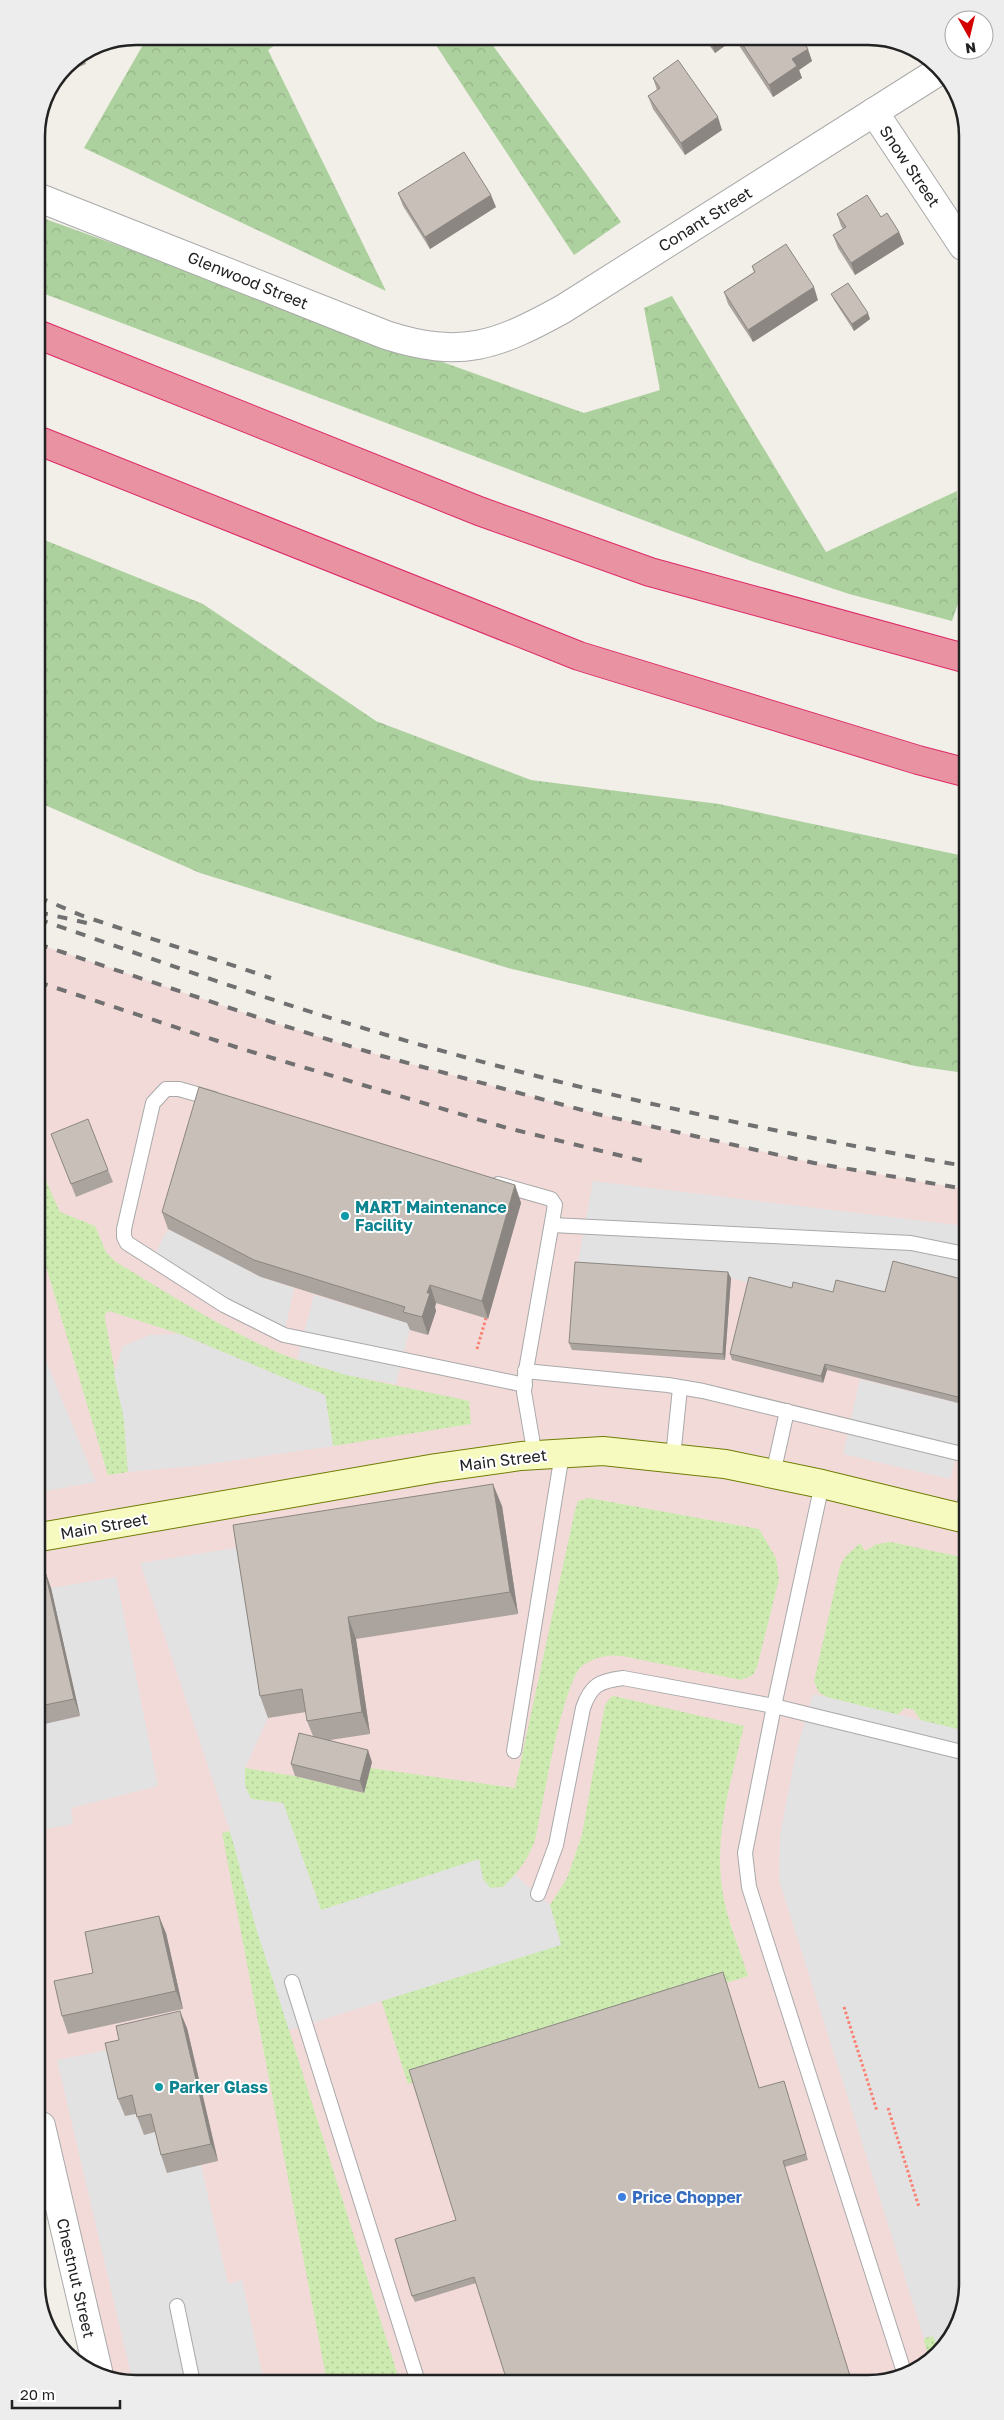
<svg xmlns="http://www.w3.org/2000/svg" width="1004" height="2420" font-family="'Golos Text',sans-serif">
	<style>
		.commercial { fill: #f2dad9 }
		.grass { fill: url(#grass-dots) }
		.forest { fill: url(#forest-crowns) }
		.parking { fill: #e2e2e2 }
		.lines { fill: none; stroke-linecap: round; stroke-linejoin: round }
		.service-casing { stroke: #a9a9a9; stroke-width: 16 }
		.minor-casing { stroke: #a9a9a9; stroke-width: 30 }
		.tertiary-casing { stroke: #a9a9a9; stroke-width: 30 }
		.secondary-casing { stroke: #707d05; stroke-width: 30 }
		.motorway-casing { stroke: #dc2a67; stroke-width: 30 }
		.path { stroke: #fa8072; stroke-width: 3; stroke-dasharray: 2.5 2.5; stroke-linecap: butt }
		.service { stroke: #fff; stroke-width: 14 }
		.minor { stroke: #fff; stroke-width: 28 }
		.tertiary { stroke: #fff; stroke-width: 28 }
		.secondary { stroke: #f7fabf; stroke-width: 28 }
		.motorway { stroke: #e892a2; stroke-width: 28 }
		.rail { stroke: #707070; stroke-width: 4; stroke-dasharray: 10 10; stroke-linecap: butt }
		.wall { fill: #aba49e }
		.shaded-wall { fill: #8b8681 }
		.building { fill: #c7bfb8; stroke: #8b8681 }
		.culture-dot { fill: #0f9aa8; stroke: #fff; stroke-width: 2 }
		.shop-dot { fill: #3f7fe0; stroke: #fff; stroke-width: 2 }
		.labels { text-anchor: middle; stroke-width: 4; stroke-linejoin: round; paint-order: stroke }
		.street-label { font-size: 16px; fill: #222; stroke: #fff }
		.culture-label { font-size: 16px; font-weight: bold; fill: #0d838f; stroke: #fff; text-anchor: start }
		.shop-label { font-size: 16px; font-weight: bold; fill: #366cbe; stroke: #fff; text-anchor: start }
		.rim { fill: none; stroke: #222; stroke-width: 2.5 }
	</style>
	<defs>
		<pattern id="grass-dots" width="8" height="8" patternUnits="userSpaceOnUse" patternTransform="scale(1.25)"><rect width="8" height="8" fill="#cdebb0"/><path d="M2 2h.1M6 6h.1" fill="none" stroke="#b0c997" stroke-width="1.8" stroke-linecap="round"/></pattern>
		<pattern id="forest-crowns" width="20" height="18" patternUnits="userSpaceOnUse" patternTransform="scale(1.25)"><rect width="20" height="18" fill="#add19e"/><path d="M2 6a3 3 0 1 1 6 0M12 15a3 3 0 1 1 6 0" fill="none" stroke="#95b388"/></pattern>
	</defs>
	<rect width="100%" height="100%" fill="#f2efe9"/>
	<path class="commercial" d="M38,944L275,1023L382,1056L597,1114L814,1163L965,1189L968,2284L947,2344L900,2379L130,2384L98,2371L41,2125Z"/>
	<g class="grass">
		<path d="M39,1165L60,1212L95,1226L106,1252L116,1262C175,1297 234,1337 298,1360C353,1379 412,1388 469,1401L471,1424L333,1446L325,1395L180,1334L109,1311L105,1314V1319L124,1419L128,1472L108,1475L39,1243Z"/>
		<path d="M589,1498L759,1529L776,1558L779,1579L757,1667L753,1675L741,1680L622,1656C608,1654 594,1657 582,1666C562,1683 542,1809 535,1841C527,1860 518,1873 503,1887L490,1888L483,1879L479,1860L296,1919L318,1901L283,1803L251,1799L245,1786V1768L295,1776L364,1793L370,1768L515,1788L575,1510L578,1501Z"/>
		<path d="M891,1542L966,1558V1731L921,1721L914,1710L905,1708L897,1715L827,1697L819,1693L814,1681L840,1566L845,1557L860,1543L865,1551L877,1544Z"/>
		<path d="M614,1696L744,1726C730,1785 711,1843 725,1904C730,1928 741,1952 748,1976L408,2084L373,1975L561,1945L550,1905L567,1878L582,1835L605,1705L610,1698Z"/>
		<path d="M230,1831L289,2030L400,2382H327L222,1833Z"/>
		<path d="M933,2336L936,2339L939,2350L929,2358L924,2341V2338Z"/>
	</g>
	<g class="forest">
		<path d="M148,36H288L268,50L386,291L84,148Z"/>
		<path d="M430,36H486L621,222L574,255Z"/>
		<path d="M37,216L584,413L660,390L644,308L672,296L826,552L957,491L961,595L952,621L849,594L754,562L37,291Z"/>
		<path d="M37,537L203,604L376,721L531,780L719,804L964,856L965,1073L915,1066L508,968L200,873L38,802Z"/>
	</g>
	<g class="parking">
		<path d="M593,1181L965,1226V1285L887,1299H836L794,1294L731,1278L577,1268Z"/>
		<path d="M168,1229L261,1277L294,1288L284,1335L152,1259Z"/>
		<path d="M314,1295L411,1324L396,1384L346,1375L297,1359Z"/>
		<path d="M180,1334L325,1395L333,1446L195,1466L128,1472L124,1419L114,1374L123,1346L150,1335Z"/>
		<path d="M39,1344L96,1482L40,1492Z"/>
		<path d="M860,1379L966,1405V1425L950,1479L843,1454Z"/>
		<path d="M241,1547L268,1718L245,1768V1786L251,1799L283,1803L321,1910L479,1859L483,1879L490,1888L503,1887L515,1875L550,1905L561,1945L289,2030L256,1928L230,1831L140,1563Z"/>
		<path d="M116,1577L158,1786L71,1808L73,1824L40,1830V1725L80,1716L51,1588Z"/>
		<path d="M813,1694L966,1731L968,2284L947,2344L939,2350L933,2336L924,2338L779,1880L780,1836L790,1783L796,1753Z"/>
		<path d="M108,2050L125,2116L139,2113L158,2131L201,2165L228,2284L242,2280L264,2383H133L57,2060Z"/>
	</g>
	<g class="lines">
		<g class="service-casing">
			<g id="service">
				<path d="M214,1099L179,1089H166L153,1103L124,1229V1237L127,1243L224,1305L284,1335L525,1385"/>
				<path d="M498,1184L551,1199L555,1205L525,1376L524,1392L535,1456"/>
				<path d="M552,1225L911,1243L965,1254"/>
				<path d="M525,1371L668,1385L703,1391L966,1455"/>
				<path d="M673,1457L680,1388"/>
				<path d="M773,1474L787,1411"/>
				<path d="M822,1484L774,1706L745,1853L749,1887L905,2375"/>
				<path d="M961,1518L966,1498"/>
				<path d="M514,1751L562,1454"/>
				<path d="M538,1894L556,1845L583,1708C591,1685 599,1681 623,1678L774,1706L966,1753"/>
				<path d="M292,1982L418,2382"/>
				<path d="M177,2306L193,2383"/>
			</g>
		</g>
		<g class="minor-casing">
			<g id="minor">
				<path d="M874,112L963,246"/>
				<path d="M37,197L386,335C461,359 496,346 563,309L939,71"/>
			</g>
		</g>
		<g class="tertiary-casing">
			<path id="tertiary" d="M41,2126L98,2371"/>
		</g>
		<g class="secondary-casing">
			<path id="secondary" d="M40,1537L436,1468L521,1456L603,1451L725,1464L822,1484L966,1519"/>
		</g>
		<g class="motorway-casing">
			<g id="motorway">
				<path d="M37,334L479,511L650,572L964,658"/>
				<path d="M37,440L579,656L918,760L964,772"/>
			</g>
		</g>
		<g class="path">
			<path d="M477,1349L486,1318"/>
			<path d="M844,2007L877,2111"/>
			<path d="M888,2108L919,2207"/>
		</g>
		<use href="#service" class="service"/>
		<use href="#minor" class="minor"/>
		<use href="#tertiary" class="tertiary"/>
		<use href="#secondary" class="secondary"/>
		<use href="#motorway" class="motorway"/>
		<g class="rail">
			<path d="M38,897L83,916L271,978"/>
			<path d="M38,912L87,923"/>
			<path d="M38,919C119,947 199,976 280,1002C504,1075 734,1126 965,1166"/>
			<path d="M38,944L275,1023L382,1056L597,1114L814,1163L965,1189"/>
			<path d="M38,982L239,1048L507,1128L651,1163"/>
		</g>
	</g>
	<g class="wall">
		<path d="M702,36H800L812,61L799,70L802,78L773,97L740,47L737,37L715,53Z"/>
		<path d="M82,54L86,64L58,76L66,65Z"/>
		<path d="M653,78L722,130L685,155L653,109L648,96L657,90Z"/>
		<path d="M398,193L496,207L430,249L403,206Z"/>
		<path d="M837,214L881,217L899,232L904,244L855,275L838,248L833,235L843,229L841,226Z"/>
		<path d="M752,266L818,300L753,342L728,304L724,292L754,272Z"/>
		<path d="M831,294L870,319L854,331L834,300Z"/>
		<path d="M56,1146L108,1170L113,1182L76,1197Z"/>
		<path d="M515,1185L521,1203L488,1319L436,1303L435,1307L436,1311L428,1335L410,1330L407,1323L261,1277L168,1229L162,1212Z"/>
		<path d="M731,1278L725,1360L572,1350L569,1343Z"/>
		<path d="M965,1280L966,1405L827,1370L823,1383L732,1360L730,1354L792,1288L833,1292H885Z"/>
		<path d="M502,1506L518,1614L356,1639L370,1734L330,1740L372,1762L364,1793L295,1776L291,1764L313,1736L307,1721L306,1712L268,1718L260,1696L233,1525Z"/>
		<path d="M45,1571L51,1588L80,1716L40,1725V1572Z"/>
		<path d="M166,1933L183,2009L68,2034L62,2016L93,1973Z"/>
		<path d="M187,2028L218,2161L167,2173L161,2155L155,2132L144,2135L136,2114L125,2116L118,2099Z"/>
		<path d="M760,2088H786L808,2160L785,2167L476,2283L415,2302L412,2296L456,2220Z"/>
	</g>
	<g class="shaded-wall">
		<path d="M659,36H669L661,42Z"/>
		<path d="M716,36H737V37L715,53L710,41Z"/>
		<path d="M808,49L812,61L799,70L802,78L773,97L769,85L792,59Z"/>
		<path d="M718,117L722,130L685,155L681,143Z"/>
		<path d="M491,195L496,207L430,249L425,237Z"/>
		<path d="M899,232L904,244L855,275L851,263Z"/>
		<path d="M814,287L818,300L753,342L748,330Z"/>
		<path d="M868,313L870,319L854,331L852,324Z"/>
		<path d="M515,1185L521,1203L488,1319L482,1301Z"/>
		<path d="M728,1272L731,1278L725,1360L723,1354Z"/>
		<path d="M430,1285L436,1303L435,1307L436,1311L428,1335L422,1317L427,1293Z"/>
		<path d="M825,1364L827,1370L823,1383L821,1376Z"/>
		<path d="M493,1484L502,1506L518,1614L510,1592Z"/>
		<path d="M45,1571L51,1588L80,1716L74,1699Z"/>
		<path d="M348,1617L356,1639L370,1734L362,1712Z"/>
		<path d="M368,1750L372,1762L364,1793L360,1781Z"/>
		<path d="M159,1916L166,1933L183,2009L176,1991Z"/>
		<path d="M180,2011L187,2028L218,2161L211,2144Z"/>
	</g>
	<g class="building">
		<path d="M707,36H716L710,41Z"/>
		<path d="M737,36H800L808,49L792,59L797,66L769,85Z"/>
		<path d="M678,60L718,117L681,143L648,96L660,88L653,78Z"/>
		<path d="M464,152L491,195L425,237L398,193Z"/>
		<path d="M867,195L881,217L887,213L899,232L851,263L833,235L846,227L837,214Z"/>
		<path d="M786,244L814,287L748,330L724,292L755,272L752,266Z"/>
		<path d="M848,283L868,313L852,324L831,294Z"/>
		<path d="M199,1087L515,1185L482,1301L430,1285L427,1293H430L422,1317L403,1312L405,1307L254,1260L162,1212Z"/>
		<path d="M88,1119L108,1170L71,1184L51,1134Z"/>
		<path d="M893,1261L965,1280L966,1399L825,1364L821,1376L730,1354L749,1277L792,1288L793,1282L833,1292L836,1280L885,1292Z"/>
		<path d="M575,1262L728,1272L723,1354L569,1343Z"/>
		<path d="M493,1484L510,1592L348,1617L362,1712L307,1721L302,1689L260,1696L233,1525Z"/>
		<path d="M45,1571L74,1699L40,1706V1572Z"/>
		<path d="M299,1733L368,1750L360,1781L291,1764Z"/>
		<path d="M159,1916L176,1991L62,2016L54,1981L93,1973L85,1932Z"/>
		<path d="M723,1972L759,2088L784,2081L806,2154L783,2161L851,2379L507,2381L474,2277L412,2296L395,2239L456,2220L409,2070Z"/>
		<path d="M180,2011L211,2144L161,2155L151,2114L137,2117L132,2095L118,2099L105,2043L119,2040L116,2026Z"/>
	</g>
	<g class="culture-dot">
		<circle cx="345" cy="1216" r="5"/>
		<circle cx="159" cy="2087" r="5"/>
	</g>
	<circle class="shop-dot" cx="622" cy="2197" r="5"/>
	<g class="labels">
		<g class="street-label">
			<text transform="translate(910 166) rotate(56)" y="6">Snow Street</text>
			<text transform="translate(705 219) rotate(-32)" y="6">Conant Street</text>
			<text transform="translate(248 280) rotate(22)" y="6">Glenwood Street</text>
			<text transform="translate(503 1460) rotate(-7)" y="6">Main Street</text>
			<text transform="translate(104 1526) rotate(-10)" y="6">Main Street</text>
			<text transform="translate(76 2278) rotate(77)" y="6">Chestnut Street</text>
		</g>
		<g class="culture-label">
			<text x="355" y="1213">MART Maintenance<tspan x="355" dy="18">Facility</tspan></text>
			<text x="169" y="2093">Parker Glass</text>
		</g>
		<g class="shop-label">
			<text x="632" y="2203">Price Chopper</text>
		</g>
	</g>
	<path d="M0 0H1004V2420H0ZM136 45H868A91 91 0 0 1 959 136V2284A91 91 0 0 1 868 2375H136A91 91 0 0 1 45 2284V136A91 91 0 0 1 136 45Z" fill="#ededed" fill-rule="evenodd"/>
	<path class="rim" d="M136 45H868A91 91 0 0 1 959 136V2284A91 91 0 0 1 868 2375H136A91 91 0 0 1 45 2284V136A91 91 0 0 1 136 45Z"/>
	<g transform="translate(969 35) rotate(172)"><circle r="24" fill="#ffffff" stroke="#a7a7a7"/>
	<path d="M0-4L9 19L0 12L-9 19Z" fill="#d40000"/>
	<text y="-8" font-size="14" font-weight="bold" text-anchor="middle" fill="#222222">N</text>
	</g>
	<path d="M12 2400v8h108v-8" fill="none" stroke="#222222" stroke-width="2.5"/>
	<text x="20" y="2400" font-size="15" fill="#222222" stroke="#ffffff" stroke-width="4" paint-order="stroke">20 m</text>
</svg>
